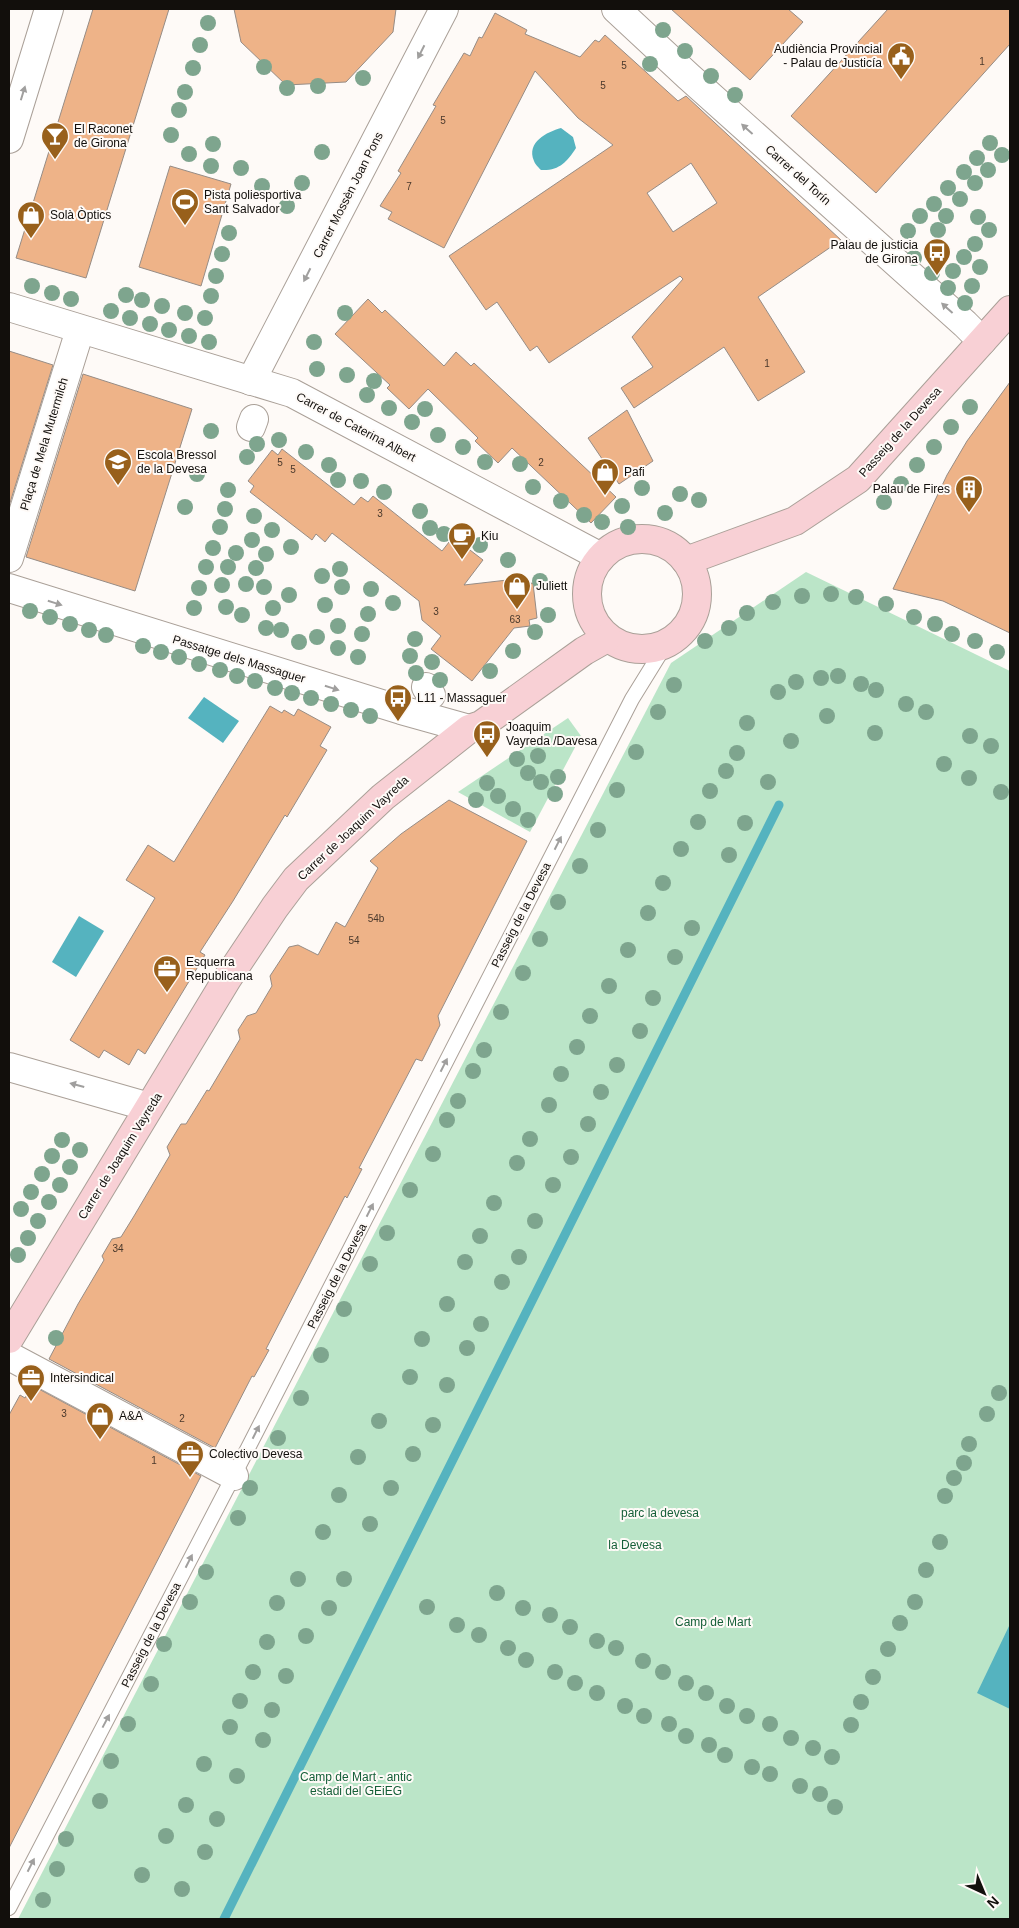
<svg xmlns="http://www.w3.org/2000/svg" width="1019" height="1928" font-family="Arial,sans-serif">
	<style>
		.green { fill: #bbe5c8 }
		.water { fill: #55b3bf }
		.lines { fill: none; stroke-linecap: round; stroke-linejoin: round }
		.stream { stroke: #55b3bf; stroke-width: 9 }
		.building { fill: #eeb388; stroke: #968c85; fill-rule: evenodd }
		.lane-casing { stroke: #aaa098; stroke-width: 16 }
		.street-casing { stroke: #aaa098; stroke-width: 30 }
		.secondary-casing { stroke: #aaa098; stroke-width: 30 }
		.lane { stroke: #fff; stroke-width: 14 }
		.street { stroke: #fff; stroke-width: 28 }
		.secondary { stroke: #f8d0d5; stroke-width: 28 }
		.tree { fill: #7ea58e }
		.oneway { fill: #a09f9e }
		.labels { text-anchor: middle; stroke-width: 4; stroke-linejoin: round; paint-order: stroke }
		.number-label { font-size: 10px; fill: #49382b }
		.poi-label { font-size: 12px; fill: #120f0c; stroke: #fefaf7; text-anchor: start }
		.street-label { font-size: 12px; fill: #120f0c; stroke: #fefaf7 }
		.park-label { font-size: 12px; fill: #155f38; stroke: #fefaf7 }
	</style>
	<rect width="100%" height="100%" fill="#fefaf7"/>
	<g class="green">
		<path d="M806,572L1010,671V1919H18L671,663Z"/>
		<path d="M568,718L581,736L530,832L458,792Z"/>
	</g>
	<g class="water">
		<path d="M561,128L573,137L576,148C567,162 559,171 541,170C539,168 535,164 534,161C526,142 547,132 561,128Z"/>
		<path d="M204,697L239,721L223,743L188,718Z"/>
		<path d="M79,916L104,931L76,977L52,962Z"/>
		<path d="M1010,1624V1709L977,1693Z"/>
	</g>
	<g class="lines">
		<path class="stream" d="M224,1919L779,805"/>
	</g>
	<g class="building">
		<path d="M93,9H169L86,278L16,258Z"/>
		<path d="M234,9H396L393,32L346,82L286,85L241,42Z"/>
		<path d="M671,9H788L803,22L750,80Z"/>
		<path d="M888,9H1010V44L876,193L791,116Z"/>
		<path d="M495,13L527,30L525,34L580,57L595,40L599,42L605,35L678,101L686,96L841,240L758,297L805,372L758,401L724,347L634,408L621,388L653,367L632,337L683,279L680,276L549,363L537,346L530,351L497,302L486,310L449,256L613,145L578,118L535,71L444,248L388,219L392,212L380,206L401,173L398,171L436,106L433,105L464,53L470,56L479,37L482,38ZM691,163L717,203L673,232L647,193Z"/>
		<path d="M170,166L231,184L201,286L139,267Z"/>
		<path d="M368,299L382,313L385,310L444,366L456,352L471,366L474,363L616,497L591,523L512,448L498,463L475,441L478,438L428,389L409,409L387,388L390,385L335,334Z"/>
		<path d="M9,351L53,365L9,506Z"/>
		<path d="M83,374L192,409L135,591L26,557Z"/>
		<path d="M1010,382V633L943,601L893,589L947,475L967,441Z"/>
		<path d="M627,410L653,461L619,484L588,438Z"/>
		<path d="M282,449L354,505L361,497L368,502L373,496L442,551L453,537L483,560L464,585L525,578V584L533,583L537,618L529,620L530,626L514,628L472,681L431,649L441,636L422,620L419,601L332,533L325,542L316,534L312,540L250,492L254,486L248,481L272,450L278,455Z"/>
		<path d="M270,706L282,713L284,710L294,716L298,709L331,727L320,746L327,750L287,817L285,815L233,901L200,952L205,955L145,1054L138,1049L129,1065L104,1050L99,1058L70,1040L155,898L126,880L148,845L174,862Z"/>
		<path d="M449,800L527,841L438,1016L440,1025L422,1061L416,1059L359,1168L362,1169L347,1198L345,1196L266,1349L269,1350L254,1377L252,1376L215,1448L49,1359L78,1304L104,1260L102,1256L112,1239L121,1237L134,1216L170,1155L167,1147L181,1124H186L207,1090L209,1091L240,1039L238,1030L247,1016L256,1013L272,986L270,976L289,947L298,945L318,955L336,922L345,927L378,868L370,861L401,834Z"/>
		<path d="M35,1387L201,1476L9,1848V1415L20,1395L25,1398L28,1393L31,1395Z"/>
	</g>
	<g class="lines">
		<g class="lane-casing">
			<path id="lane" d="M9,1908L248,1448L632,699L666,644"/>
		</g>
		<g class="street-casing">
			<g id="street">
				<path d="M616,9L688,76L965,324L982,341"/>
				<path d="M9,139L49,9"/>
				<path d="M9,307L292,393L601,557"/>
				<path d="M251,381L444,9"/>
				<path d="M251,427L254,419"/>
				<path d="M9,558L80,330"/>
				<path d="M9,588L401,710L469,729"/>
				<path d="M426,687L431,695"/>
				<path d="M9,1067L149,1107"/>
				<path d="M9,1356L234,1476"/>
			</g>
		</g>
		<g class="secondary-casing">
			<g id="secondary">
				<circle cx="642" cy="594" r="55"/>
				<path d="M686,561L795,521L858,479L1010,310"/>
				<path d="M9,1339L227,979L275,907L296,879L383,797L469,729L481,725L584,651L607,638"/>
			</g>
		</g>
		<use href="#lane" class="lane"/>
		<use href="#street" class="street"/>
		<use href="#secondary" class="secondary"/>
	</g>
	<g class="tree">
		<circle cx="208" cy="23" r="8"/>
		<circle cx="663" cy="30" r="8"/>
		<circle cx="200" cy="45" r="8"/>
		<circle cx="685" cy="51" r="8"/>
		<circle cx="650" cy="64" r="8"/>
		<circle cx="264" cy="67" r="8"/>
		<circle cx="193" cy="68" r="8"/>
		<circle cx="711" cy="76" r="8"/>
		<circle cx="363" cy="78" r="8"/>
		<circle cx="318" cy="86" r="8"/>
		<circle cx="287" cy="88" r="8"/>
		<circle cx="185" cy="92" r="8"/>
		<circle cx="735" cy="95" r="8"/>
		<circle cx="179" cy="110" r="8"/>
		<circle cx="171" cy="135" r="8"/>
		<circle cx="990" cy="143" r="8"/>
		<circle cx="213" cy="144" r="8"/>
		<circle cx="322" cy="152" r="8"/>
		<circle cx="189" cy="154" r="8"/>
		<circle cx="1002" cy="155" r="8"/>
		<circle cx="977" cy="158" r="8"/>
		<circle cx="211" cy="166" r="8"/>
		<circle cx="241" cy="168" r="8"/>
		<circle cx="988" cy="170" r="8"/>
		<circle cx="964" cy="172" r="8"/>
		<circle cx="302" cy="183" r="8"/>
		<circle cx="975" cy="183" r="8"/>
		<circle cx="262" cy="186" r="8"/>
		<circle cx="948" cy="188" r="8"/>
		<circle cx="960" cy="199" r="8"/>
		<circle cx="934" cy="204" r="8"/>
		<circle cx="287" cy="206" r="8"/>
		<circle cx="920" cy="216" r="8"/>
		<circle cx="946" cy="216" r="8"/>
		<circle cx="978" cy="217" r="8"/>
		<circle cx="938" cy="230" r="8"/>
		<circle cx="989" cy="230" r="8"/>
		<circle cx="908" cy="231" r="8"/>
		<circle cx="229" cy="233" r="8"/>
		<circle cx="975" cy="244" r="8"/>
		<circle cx="942" cy="253" r="8"/>
		<circle cx="222" cy="254" r="8"/>
		<circle cx="964" cy="257" r="8"/>
		<circle cx="914" cy="258" r="8"/>
		<circle cx="980" cy="267" r="8"/>
		<circle cx="953" cy="271" r="8"/>
		<circle cx="932" cy="273" r="8"/>
		<circle cx="216" cy="276" r="8"/>
		<circle cx="32" cy="286" r="8"/>
		<circle cx="972" cy="286" r="8"/>
		<circle cx="948" cy="288" r="8"/>
		<circle cx="52" cy="293" r="8"/>
		<circle cx="126" cy="295" r="8"/>
		<circle cx="211" cy="296" r="8"/>
		<circle cx="71" cy="299" r="8"/>
		<circle cx="142" cy="300" r="8"/>
		<circle cx="965" cy="303" r="8"/>
		<circle cx="162" cy="306" r="8"/>
		<circle cx="111" cy="311" r="8"/>
		<circle cx="185" cy="313" r="8"/>
		<circle cx="345" cy="313" r="8"/>
		<circle cx="130" cy="318" r="8"/>
		<circle cx="205" cy="318" r="8"/>
		<circle cx="150" cy="324" r="8"/>
		<circle cx="169" cy="330" r="8"/>
		<circle cx="189" cy="336" r="8"/>
		<circle cx="209" cy="342" r="8"/>
		<circle cx="314" cy="342" r="8"/>
		<circle cx="317" cy="369" r="8"/>
		<circle cx="347" cy="375" r="8"/>
		<circle cx="374" cy="381" r="8"/>
		<circle cx="367" cy="395" r="8"/>
		<circle cx="970" cy="407" r="8"/>
		<circle cx="389" cy="408" r="8"/>
		<circle cx="425" cy="409" r="8"/>
		<circle cx="412" cy="422" r="8"/>
		<circle cx="951" cy="427" r="8"/>
		<circle cx="211" cy="431" r="8"/>
		<circle cx="438" cy="435" r="8"/>
		<circle cx="279" cy="440" r="8"/>
		<circle cx="257" cy="444" r="8"/>
		<circle cx="463" cy="447" r="8"/>
		<circle cx="934" cy="447" r="8"/>
		<circle cx="306" cy="452" r="8"/>
		<circle cx="247" cy="457" r="8"/>
		<circle cx="485" cy="462" r="8"/>
		<circle cx="520" cy="464" r="8"/>
		<circle cx="329" cy="465" r="8"/>
		<circle cx="917" cy="465" r="8"/>
		<circle cx="197" cy="474" r="8"/>
		<circle cx="338" cy="480" r="8"/>
		<circle cx="361" cy="481" r="8"/>
		<circle cx="901" cy="484" r="8"/>
		<circle cx="533" cy="487" r="8"/>
		<circle cx="642" cy="488" r="8"/>
		<circle cx="228" cy="490" r="8"/>
		<circle cx="384" cy="492" r="8"/>
		<circle cx="680" cy="494" r="8"/>
		<circle cx="699" cy="500" r="8"/>
		<circle cx="561" cy="501" r="8"/>
		<circle cx="884" cy="502" r="8"/>
		<circle cx="622" cy="506" r="8"/>
		<circle cx="185" cy="507" r="8"/>
		<circle cx="225" cy="509" r="8"/>
		<circle cx="420" cy="511" r="8"/>
		<circle cx="665" cy="513" r="8"/>
		<circle cx="584" cy="515" r="8"/>
		<circle cx="254" cy="516" r="8"/>
		<circle cx="602" cy="522" r="8"/>
		<circle cx="220" cy="527" r="8"/>
		<circle cx="628" cy="527" r="8"/>
		<circle cx="430" cy="528" r="8"/>
		<circle cx="272" cy="530" r="8"/>
		<circle cx="444" cy="534" r="8"/>
		<circle cx="252" cy="540" r="8"/>
		<circle cx="480" cy="545" r="8"/>
		<circle cx="291" cy="547" r="8"/>
		<circle cx="213" cy="548" r="8"/>
		<circle cx="236" cy="553" r="8"/>
		<circle cx="266" cy="554" r="8"/>
		<circle cx="508" cy="560" r="8"/>
		<circle cx="206" cy="567" r="8"/>
		<circle cx="228" cy="567" r="8"/>
		<circle cx="256" cy="568" r="8"/>
		<circle cx="340" cy="569" r="8"/>
		<circle cx="322" cy="576" r="8"/>
		<circle cx="540" cy="581" r="8"/>
		<circle cx="246" cy="584" r="8"/>
		<circle cx="222" cy="585" r="8"/>
		<circle cx="264" cy="587" r="8"/>
		<circle cx="342" cy="587" r="8"/>
		<circle cx="199" cy="588" r="8"/>
		<circle cx="371" cy="589" r="8"/>
		<circle cx="831" cy="594" r="8"/>
		<circle cx="289" cy="595" r="8"/>
		<circle cx="802" cy="596" r="8"/>
		<circle cx="856" cy="597" r="8"/>
		<circle cx="773" cy="602" r="8"/>
		<circle cx="393" cy="603" r="8"/>
		<circle cx="886" cy="604" r="8"/>
		<circle cx="325" cy="605" r="8"/>
		<circle cx="226" cy="607" r="8"/>
		<circle cx="194" cy="608" r="8"/>
		<circle cx="273" cy="608" r="8"/>
		<circle cx="30" cy="611" r="8"/>
		<circle cx="747" cy="613" r="8"/>
		<circle cx="368" cy="614" r="8"/>
		<circle cx="242" cy="615" r="8"/>
		<circle cx="548" cy="615" r="8"/>
		<circle cx="50" cy="617" r="8"/>
		<circle cx="914" cy="617" r="8"/>
		<circle cx="70" cy="624" r="8"/>
		<circle cx="935" cy="624" r="8"/>
		<circle cx="338" cy="626" r="8"/>
		<circle cx="266" cy="628" r="8"/>
		<circle cx="729" cy="628" r="8"/>
		<circle cx="89" cy="630" r="8"/>
		<circle cx="281" cy="630" r="8"/>
		<circle cx="535" cy="632" r="8"/>
		<circle cx="362" cy="634" r="8"/>
		<circle cx="952" cy="634" r="8"/>
		<circle cx="106" cy="635" r="8"/>
		<circle cx="317" cy="637" r="8"/>
		<circle cx="415" cy="639" r="8"/>
		<circle cx="705" cy="641" r="8"/>
		<circle cx="975" cy="641" r="8"/>
		<circle cx="299" cy="642" r="8"/>
		<circle cx="143" cy="646" r="8"/>
		<circle cx="338" cy="648" r="8"/>
		<circle cx="513" cy="651" r="8"/>
		<circle cx="161" cy="652" r="8"/>
		<circle cx="997" cy="652" r="8"/>
		<circle cx="410" cy="656" r="8"/>
		<circle cx="179" cy="657" r="8"/>
		<circle cx="358" cy="657" r="8"/>
		<circle cx="432" cy="662" r="8"/>
		<circle cx="199" cy="664" r="8"/>
		<circle cx="220" cy="670" r="8"/>
		<circle cx="490" cy="671" r="8"/>
		<circle cx="416" cy="673" r="8"/>
		<circle cx="237" cy="676" r="8"/>
		<circle cx="838" cy="676" r="8"/>
		<circle cx="821" cy="678" r="8"/>
		<circle cx="440" cy="680" r="8"/>
		<circle cx="255" cy="681" r="8"/>
		<circle cx="796" cy="682" r="8"/>
		<circle cx="861" cy="684" r="8"/>
		<circle cx="674" cy="685" r="8"/>
		<circle cx="275" cy="688" r="8"/>
		<circle cx="876" cy="690" r="8"/>
		<circle cx="778" cy="692" r="8"/>
		<circle cx="292" cy="693" r="8"/>
		<circle cx="311" cy="698" r="8"/>
		<circle cx="331" cy="704" r="8"/>
		<circle cx="906" cy="704" r="8"/>
		<circle cx="351" cy="710" r="8"/>
		<circle cx="658" cy="712" r="8"/>
		<circle cx="926" cy="712" r="8"/>
		<circle cx="370" cy="716" r="8"/>
		<circle cx="827" cy="716" r="8"/>
		<circle cx="747" cy="723" r="8"/>
		<circle cx="875" cy="733" r="8"/>
		<circle cx="970" cy="736" r="8"/>
		<circle cx="791" cy="741" r="8"/>
		<circle cx="991" cy="746" r="8"/>
		<circle cx="636" cy="752" r="8"/>
		<circle cx="737" cy="753" r="8"/>
		<circle cx="538" cy="756" r="8"/>
		<circle cx="517" cy="759" r="8"/>
		<circle cx="944" cy="764" r="8"/>
		<circle cx="726" cy="771" r="8"/>
		<circle cx="528" cy="773" r="8"/>
		<circle cx="558" cy="777" r="8"/>
		<circle cx="969" cy="778" r="8"/>
		<circle cx="541" cy="782" r="8"/>
		<circle cx="768" cy="782" r="8"/>
		<circle cx="487" cy="783" r="8"/>
		<circle cx="617" cy="790" r="8"/>
		<circle cx="710" cy="791" r="8"/>
		<circle cx="1001" cy="792" r="8"/>
		<circle cx="555" cy="794" r="8"/>
		<circle cx="498" cy="796" r="8"/>
		<circle cx="476" cy="800" r="8"/>
		<circle cx="513" cy="809" r="8"/>
		<circle cx="528" cy="820" r="8"/>
		<circle cx="698" cy="822" r="8"/>
		<circle cx="745" cy="823" r="8"/>
		<circle cx="598" cy="830" r="8"/>
		<circle cx="681" cy="849" r="8"/>
		<circle cx="729" cy="855" r="8"/>
		<circle cx="580" cy="866" r="8"/>
		<circle cx="663" cy="883" r="8"/>
		<circle cx="558" cy="902" r="8"/>
		<circle cx="648" cy="913" r="8"/>
		<circle cx="692" cy="928" r="8"/>
		<circle cx="540" cy="939" r="8"/>
		<circle cx="628" cy="950" r="8"/>
		<circle cx="675" cy="957" r="8"/>
		<circle cx="523" cy="973" r="8"/>
		<circle cx="609" cy="986" r="8"/>
		<circle cx="653" cy="998" r="8"/>
		<circle cx="501" cy="1012" r="8"/>
		<circle cx="590" cy="1016" r="8"/>
		<circle cx="640" cy="1031" r="8"/>
		<circle cx="577" cy="1047" r="8"/>
		<circle cx="484" cy="1050" r="8"/>
		<circle cx="617" cy="1065" r="8"/>
		<circle cx="473" cy="1071" r="8"/>
		<circle cx="561" cy="1074" r="8"/>
		<circle cx="601" cy="1092" r="8"/>
		<circle cx="458" cy="1101" r="8"/>
		<circle cx="549" cy="1105" r="8"/>
		<circle cx="447" cy="1120" r="8"/>
		<circle cx="588" cy="1124" r="8"/>
		<circle cx="530" cy="1139" r="8"/>
		<circle cx="62" cy="1140" r="8"/>
		<circle cx="80" cy="1150" r="8"/>
		<circle cx="433" cy="1154" r="8"/>
		<circle cx="52" cy="1156" r="8"/>
		<circle cx="571" cy="1157" r="8"/>
		<circle cx="517" cy="1163" r="8"/>
		<circle cx="70" cy="1167" r="8"/>
		<circle cx="42" cy="1174" r="8"/>
		<circle cx="60" cy="1185" r="8"/>
		<circle cx="553" cy="1185" r="8"/>
		<circle cx="410" cy="1190" r="8"/>
		<circle cx="31" cy="1192" r="8"/>
		<circle cx="49" cy="1202" r="8"/>
		<circle cx="494" cy="1203" r="8"/>
		<circle cx="21" cy="1209" r="8"/>
		<circle cx="38" cy="1221" r="8"/>
		<circle cx="535" cy="1221" r="8"/>
		<circle cx="387" cy="1233" r="8"/>
		<circle cx="480" cy="1236" r="8"/>
		<circle cx="28" cy="1238" r="8"/>
		<circle cx="18" cy="1255" r="8"/>
		<circle cx="519" cy="1257" r="8"/>
		<circle cx="465" cy="1262" r="8"/>
		<circle cx="370" cy="1264" r="8"/>
		<circle cx="502" cy="1282" r="8"/>
		<circle cx="447" cy="1304" r="8"/>
		<circle cx="344" cy="1309" r="8"/>
		<circle cx="481" cy="1324" r="8"/>
		<circle cx="56" cy="1338" r="8"/>
		<circle cx="422" cy="1339" r="8"/>
		<circle cx="467" cy="1348" r="8"/>
		<circle cx="321" cy="1355" r="8"/>
		<circle cx="410" cy="1377" r="8"/>
		<circle cx="447" cy="1385" r="8"/>
		<circle cx="999" cy="1393" r="8"/>
		<circle cx="301" cy="1398" r="8"/>
		<circle cx="987" cy="1414" r="8"/>
		<circle cx="379" cy="1421" r="8"/>
		<circle cx="433" cy="1425" r="8"/>
		<circle cx="278" cy="1438" r="8"/>
		<circle cx="969" cy="1444" r="8"/>
		<circle cx="413" cy="1454" r="8"/>
		<circle cx="358" cy="1457" r="8"/>
		<circle cx="964" cy="1463" r="8"/>
		<circle cx="954" cy="1478" r="8"/>
		<circle cx="250" cy="1488" r="8"/>
		<circle cx="391" cy="1488" r="8"/>
		<circle cx="339" cy="1495" r="8"/>
		<circle cx="945" cy="1496" r="8"/>
		<circle cx="238" cy="1518" r="8"/>
		<circle cx="370" cy="1524" r="8"/>
		<circle cx="323" cy="1532" r="8"/>
		<circle cx="940" cy="1542" r="8"/>
		<circle cx="926" cy="1570" r="8"/>
		<circle cx="206" cy="1572" r="8"/>
		<circle cx="298" cy="1579" r="8"/>
		<circle cx="344" cy="1579" r="8"/>
		<circle cx="497" cy="1593" r="8"/>
		<circle cx="190" cy="1602" r="8"/>
		<circle cx="915" cy="1602" r="8"/>
		<circle cx="277" cy="1603" r="8"/>
		<circle cx="427" cy="1607" r="8"/>
		<circle cx="329" cy="1608" r="8"/>
		<circle cx="523" cy="1608" r="8"/>
		<circle cx="550" cy="1615" r="8"/>
		<circle cx="900" cy="1623" r="8"/>
		<circle cx="457" cy="1625" r="8"/>
		<circle cx="570" cy="1627" r="8"/>
		<circle cx="479" cy="1635" r="8"/>
		<circle cx="306" cy="1636" r="8"/>
		<circle cx="597" cy="1641" r="8"/>
		<circle cx="267" cy="1642" r="8"/>
		<circle cx="164" cy="1644" r="8"/>
		<circle cx="508" cy="1648" r="8"/>
		<circle cx="616" cy="1648" r="8"/>
		<circle cx="888" cy="1649" r="8"/>
		<circle cx="526" cy="1660" r="8"/>
		<circle cx="643" cy="1661" r="8"/>
		<circle cx="253" cy="1672" r="8"/>
		<circle cx="555" cy="1672" r="8"/>
		<circle cx="663" cy="1672" r="8"/>
		<circle cx="286" cy="1676" r="8"/>
		<circle cx="873" cy="1677" r="8"/>
		<circle cx="575" cy="1683" r="8"/>
		<circle cx="686" cy="1683" r="8"/>
		<circle cx="151" cy="1684" r="8"/>
		<circle cx="597" cy="1693" r="8"/>
		<circle cx="706" cy="1693" r="8"/>
		<circle cx="240" cy="1701" r="8"/>
		<circle cx="861" cy="1702" r="8"/>
		<circle cx="625" cy="1706" r="8"/>
		<circle cx="727" cy="1706" r="8"/>
		<circle cx="272" cy="1710" r="8"/>
		<circle cx="644" cy="1716" r="8"/>
		<circle cx="747" cy="1716" r="8"/>
		<circle cx="128" cy="1724" r="8"/>
		<circle cx="669" cy="1724" r="8"/>
		<circle cx="770" cy="1724" r="8"/>
		<circle cx="851" cy="1725" r="8"/>
		<circle cx="230" cy="1727" r="8"/>
		<circle cx="686" cy="1736" r="8"/>
		<circle cx="791" cy="1738" r="8"/>
		<circle cx="263" cy="1740" r="8"/>
		<circle cx="709" cy="1745" r="8"/>
		<circle cx="813" cy="1748" r="8"/>
		<circle cx="725" cy="1755" r="8"/>
		<circle cx="832" cy="1757" r="8"/>
		<circle cx="111" cy="1761" r="8"/>
		<circle cx="204" cy="1764" r="8"/>
		<circle cx="752" cy="1767" r="8"/>
		<circle cx="770" cy="1774" r="8"/>
		<circle cx="237" cy="1776" r="8"/>
		<circle cx="800" cy="1786" r="8"/>
		<circle cx="820" cy="1794" r="8"/>
		<circle cx="100" cy="1801" r="8"/>
		<circle cx="186" cy="1805" r="8"/>
		<circle cx="835" cy="1807" r="8"/>
		<circle cx="217" cy="1819" r="8"/>
		<circle cx="166" cy="1836" r="8"/>
		<circle cx="66" cy="1839" r="8"/>
		<circle cx="205" cy="1852" r="8"/>
		<circle cx="57" cy="1869" r="8"/>
		<circle cx="142" cy="1875" r="8"/>
		<circle cx="182" cy="1889" r="8"/>
		<circle cx="43" cy="1900" r="8"/>
	</g>
	<defs><path id="oneway-solid" d="M-6-.8H1V-3.2L6.5 0L1 3.2V.8H-6Z" transform="scale(1.25)"/></defs>
	<g class="oneway">
		<use href="#oneway-solid" transform="translate(421 52) rotate(117)"/>
		<use href="#oneway-solid" transform="translate(23 93) rotate(-73)"/>
		<use href="#oneway-solid" transform="translate(747 129) rotate(-138)"/>
		<use href="#oneway-solid" transform="translate(307 275) rotate(117)"/>
		<use href="#oneway-solid" transform="translate(947 308) rotate(-138)"/>
		<use href="#oneway-solid" transform="translate(55 603) rotate(17)"/>
		<use href="#oneway-solid" transform="translate(332 688) rotate(18)"/>
		<use href="#oneway-solid" transform="translate(558 843) rotate(-63)"/>
		<use href="#oneway-solid" transform="translate(444 1065) rotate(-63)"/>
		<use href="#oneway-solid" transform="translate(77 1085) rotate(-165)"/>
		<use href="#oneway-solid" transform="translate(370 1210) rotate(-63)"/>
		<use href="#oneway-solid" transform="translate(256 1432) rotate(-63)"/>
		<use href="#oneway-solid" transform="translate(189 1561) rotate(-63)"/>
		<use href="#oneway-solid" transform="translate(106 1721) rotate(-62)"/>
		<use href="#oneway-solid" transform="translate(31 1865) rotate(-63)"/>
	</g>
	<defs>
		<g id="civic-pin" transform="scale(1.4375)"><path d="M0 17L-7.5 6A9.5 9.5 0 1 1 7.5 6Z" fill="#98601b" stroke="#fefaf7"/><path d="M-.6-6.5H3V-4.5H.6V-3L4-1V1h2V6H-6V1h2V-1L-.6-3ZM-1.2 2.5V6h2.4V2.5Z" fill="#fff"/></g>
		<g id="bar-pin" transform="scale(1.4375)"><path d="M0 17L-7.5 6A9.5 9.5 0 1 1 7.5 6Z" fill="#98601b" stroke="#fefaf7"/><path d="M-6-5H6L.8 .8V4.5H3.5V6h-7V4.5H-.8V.8Z" fill="#fff"/></g>
		<g id="stadium-pin" transform="scale(1.4375)"><path d="M0 17L-7.5 6A9.5 9.5 0 1 1 7.5 6Z" fill="#98601b" stroke="#fefaf7"/><path d="M0-5a6.5 5 0 1 0 0 10a6.5 5 0 1 0 0-10ZM-3.5-1.8h7v3.6h-7Z" fill="#fff"/></g>
		<g id="shop-pin" transform="scale(1.4375)"><path d="M0 17L-7.5 6A9.5 9.5 0 1 1 7.5 6Z" fill="#98601b" stroke="#fefaf7"/><path d="M-5-2.5h2.3a2.7 3.5 0 0 1 5.4 0H5L5.5 6h-11ZM-1.5-2.5h3a1.5 2.3 0 0 0-3 0Z" fill="#fff"/></g>
		<g id="bus-pin" transform="scale(1.4375)"><path d="M0 17L-7.5 6A9.5 9.5 0 1 1 7.5 6Z" fill="#98601b" stroke="#fefaf7"/><path d="M-5-6H5V4H4V6H2V4H-2V6H-4V4H-5ZM-3.5-4V0h7V-4ZM-3.5 1.2v1.5H-2V1.2ZM2 1.2v1.5H3.5V1.2Z" fill="#fff"/></g>
		<g id="school-pin" transform="scale(1.4375)"><path d="M0 17L-7.5 6A9.5 9.5 0 1 1 7.5 6Z" fill="#98601b" stroke="#fefaf7"/><path d="M0-5L7-2L0 1L-7-2ZM-4 1L0 2.5L4 1V4Q0 6-4 4Z" fill="#fff"/></g>
		<g id="building-pin" transform="scale(1.4375)"><path d="M0 17L-7.5 6A9.5 9.5 0 1 1 7.5 6Z" fill="#98601b" stroke="#fefaf7"/><path d="M-4-6H4V6H1V3H-1V6H-4ZM-2.5-4.3h1.7v1.8h-1.7ZM.8-4.3h1.7v1.8H.8ZM-2.5-1h1.7V.8h-1.7ZM.8-1h1.7V.8H.8Z" fill="#fff"/></g>
		<g id="cafe-pin" transform="scale(1.4375)"><path d="M0 17L-7.5 6A9.5 9.5 0 1 1 7.5 6Z" fill="#98601b" stroke="#fefaf7"/><path d="M-5.5-4.5H6V0H3Q3 3.5 0 3.5H-2.5Q-5.5 3.5-5.5 0ZM3-3.2v2h1.7v-2ZM-6 4.5H4V6H-6Z" fill="#fff"/></g>
		<g id="office-pin" transform="scale(1.4375)"><path d="M0 17L-7.5 6A9.5 9.5 0 1 1 7.5 6Z" fill="#98601b" stroke="#fefaf7"/><path d="M-6-3h4V-5.5h4V-3h4V5H-6ZM-1-4.5V-3h2v-1.5ZM-6 0V1H6V0Z" fill="#fff"/></g>
	</defs>
	<g fill-rule="evenodd">
		<use href="#civic-pin" x="901" y="56"/>
		<use href="#bar-pin" x="55" y="136"/>
		<use href="#stadium-pin" x="185" y="202"/>
		<use href="#shop-pin" x="31" y="215"/>
		<use href="#bus-pin" x="937" y="252"/>
		<use href="#school-pin" x="118" y="462"/>
		<use href="#shop-pin" x="605" y="472"/>
		<use href="#building-pin" x="969" y="489"/>
		<use href="#cafe-pin" x="462" y="536"/>
		<use href="#shop-pin" x="517" y="586"/>
		<use href="#bus-pin" x="398" y="698"/>
		<use href="#bus-pin" x="487" y="734"/>
		<use href="#office-pin" x="167" y="969"/>
		<use href="#office-pin" x="31" y="1378"/>
		<use href="#shop-pin" x="100" y="1416"/>
		<use href="#office-pin" x="190" y="1454"/>
	</g>
	<g class="labels">
		<g class="number-label">
			<text x="982" y="65">1</text>
			<text x="624" y="69">5</text>
			<text x="603" y="89">5</text>
			<text x="443" y="124">5</text>
			<text x="409" y="190">7</text>
			<text x="767" y="367">1</text>
			<text x="280" y="466">5</text>
			<text x="541" y="466">2</text>
			<text x="293" y="473">5</text>
			<text x="380" y="517">3</text>
			<text x="436" y="615">3</text>
			<text x="515" y="623">63</text>
			<text x="376" y="922">54b</text>
			<text x="354" y="944">54</text>
			<text x="118" y="1252">34</text>
			<text x="64" y="1417">3</text>
			<text x="182" y="1422">2</text>
			<text x="154" y="1464">1</text>
		</g>
		<g class="poi-label">
			<text x="882" y="53" text-anchor="end">Audiència Provincial<tspan x="882" dy="14">- Palau de Justicía</tspan></text>
			<text x="74" y="133">El Raconet<tspan x="74" dy="14">de Girona</tspan></text>
			<text x="204" y="199">Pista poliesportiva<tspan x="204" dy="14">Sant Salvador</tspan></text>
			<text x="50" y="219">Solà Òptics</text>
			<text x="918" y="249" text-anchor="end">Palau de justicia<tspan x="918" dy="14">de Girona</tspan></text>
			<text x="137" y="459">Escola Bressol<tspan x="137" dy="14">de la Devesa</tspan></text>
			<text x="624" y="476">Pafi</text>
			<text x="950" y="493" text-anchor="end">Palau de Fires</text>
			<text x="481" y="540">Kiu</text>
			<text x="536" y="590">Juliett</text>
			<text x="417" y="702">L11 - Massaguer</text>
			<text x="506" y="731">Joaquim<tspan x="506" dy="14">Vayreda /Davesa</tspan></text>
			<text x="186" y="966">Esquerra<tspan x="186" dy="14">Republicana</tspan></text>
			<text x="50" y="1382">Intersindical</text>
			<text x="119" y="1420">A&amp;A</text>
			<text x="209" y="1458">Colectivo Devesa</text>
		</g>
		<g class="street-label">
			<text transform="translate(798 175) rotate(42)" y="4">Carrer del Torín</text>
			<text transform="translate(348 195) rotate(-63)" y="4">Carrer Mossèn Joan Pons</text>
			<text transform="translate(356 427) rotate(28)" y="4">Carrer de Caterina Albert</text>
			<text transform="translate(900 432) rotate(-48)" y="4">Passeig de la Devesa</text>
			<text transform="translate(44 444) rotate(-73)" y="4">Plaça de Mela Mutermilch</text>
			<text transform="translate(239 659) rotate(17)" y="4">Passatge dels Massaguer</text>
			<text transform="translate(353 828) rotate(-43)" y="4">Carrer de Joaquim Vayreda</text>
			<text transform="translate(521 915) rotate(-63)" y="4">Passeig de la Devesa</text>
			<text transform="translate(120 1156) rotate(-58)" y="4">Carrer de Joaquim Vayreda</text>
			<text transform="translate(337 1276) rotate(-63)" y="4">Passeig de la Devesa</text>
			<text transform="translate(151 1635) rotate(-63)" y="4">Passeig de la Devesa</text>
		</g>
		<g class="park-label">
			<text x="660" y="1517">parc la devesa</text>
			<text x="635" y="1549">la Devesa</text>
			<text x="713" y="1626">Camp de Mart</text>
			<text x="356" y="1781">Camp de Mart - antic<tspan x="356" dy="14">estadi del GEiEG</tspan></text>
		</g>
	</g>
	<rect width="1019" height="1928" fill="none" stroke="#120f0c" stroke-width="20"/>
	<g transform="translate(984 1893) rotate(136)" stroke="#fefaf7" stroke-width="4" paint-order="stroke">
	<path d="M0-4L9 19L0 12L-9 19Z" fill="#120f0c"/>
	<text y="-8" font-size="14" font-weight="bold" text-anchor="middle" fill="#120f0c">N</text>
	</g>
</svg>
